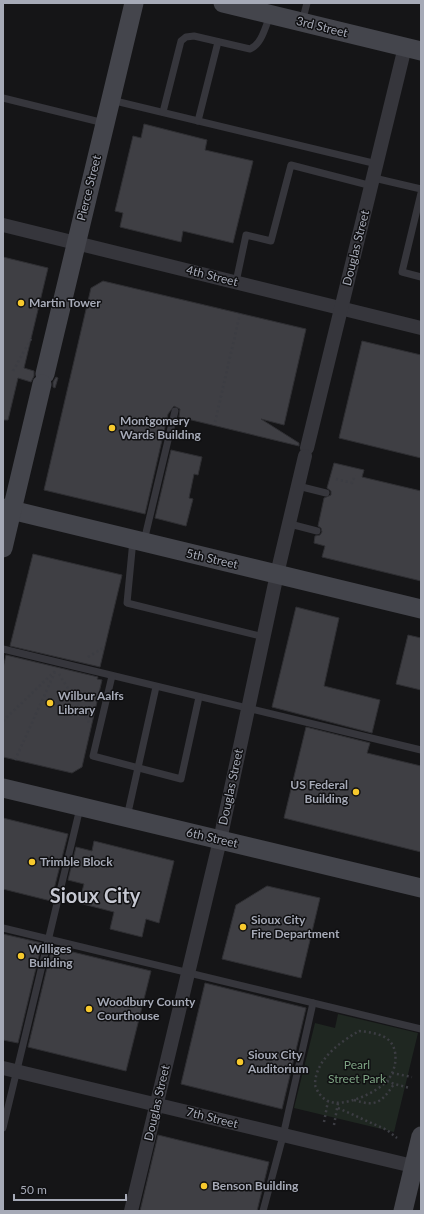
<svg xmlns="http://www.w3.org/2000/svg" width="424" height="1214" font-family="Lato,sans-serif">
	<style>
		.green { fill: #1f2721 }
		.building { fill: #3f3f44; stroke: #2f2f33 }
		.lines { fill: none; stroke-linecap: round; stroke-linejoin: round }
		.path { stroke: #3c3d43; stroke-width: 2.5; stroke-dasharray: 2 3; stroke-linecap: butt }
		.service { stroke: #36363c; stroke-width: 7 }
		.minor { stroke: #36363c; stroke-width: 14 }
		.secondary { stroke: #44454c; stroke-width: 19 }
		.poi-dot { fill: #f7c92d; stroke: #101012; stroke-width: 1.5 }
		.labels { text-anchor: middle; stroke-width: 3; stroke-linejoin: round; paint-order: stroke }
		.street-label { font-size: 12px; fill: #a6aab7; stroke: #101012 }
		.poi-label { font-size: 12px; font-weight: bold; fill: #a6aab7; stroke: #101012; text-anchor: start }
		.park-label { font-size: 12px; fill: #7da383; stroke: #101012 }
		.town-label { font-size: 20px; font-weight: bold; fill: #c7c9d3; stroke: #101012 }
	</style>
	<rect width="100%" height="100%" fill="#151517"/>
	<path class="green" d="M338,1014L418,1033L394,1132L294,1108L315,1023L335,1028Z"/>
	<g class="building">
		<path d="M144,124L207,140L205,150L253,161L233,243L183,231L181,242L120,227L123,213L115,211L133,136L141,138Z"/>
		<path d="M3,257L48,268L24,368L34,371V376L31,382L18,378L8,420H3Z"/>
		<path d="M103,281L306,329L284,425L261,419L299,443V446L179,417L180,409L174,406L168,414L145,514L44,490L91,288Z"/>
		<path d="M362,341L421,355V458L339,438Z"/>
		<path d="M56,377L58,378L55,388L53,387V382Z"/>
		<path d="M171,450L202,457L198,475L194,474L189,498L193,499L186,526L155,518Z"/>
		<path d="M334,463L364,470L362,477L421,491V581L322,557L325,546L314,543L315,536L320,535L322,532L321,528L318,526L324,498L331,495V491L327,488Z"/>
		<path d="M33,554L122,575L100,667L10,646Z"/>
		<path d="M296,607L339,618L324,686L380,700L372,733L272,707Z"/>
		<path d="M408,635L421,638V690L396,684Z"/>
		<path d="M6,655L98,677L97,679L102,680L82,767L72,773L3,757V668Z"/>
		<path d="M306,727L370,743L367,753L421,766V852L284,818Z"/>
		<path d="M3,818L68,834L51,901L3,889Z"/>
		<path d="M94,841L174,861L159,923L146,919L142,937L110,929L114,912L79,903L84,884L68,880L76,847L92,851Z"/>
		<path d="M267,886L320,898L301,978L222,959L236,905Z"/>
		<path d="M3,934L42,943L18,1043L3,1040Z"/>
		<path d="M52,947L151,971L126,1071L28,1047Z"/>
		<path d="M205,983L306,1008L282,1109L181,1084Z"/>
		<path d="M158,1135L269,1162L257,1211H140Z"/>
	</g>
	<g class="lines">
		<g class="path">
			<path d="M13,371L31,339"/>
			<path d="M215,422L240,314"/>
			<path d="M336,479L352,483L355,475"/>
			<path d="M88,657L105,647"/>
			<path d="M59,674L90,724"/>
			<path d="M3,721L55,671"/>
			<path d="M15,760L55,672"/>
			<path d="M359,1031C368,1032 378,1033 386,1038C400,1047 397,1070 387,1081C376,1093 343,1108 328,1101C321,1098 317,1091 315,1085C315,1060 340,1042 359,1031Z"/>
			<path d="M392,1073L412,1077"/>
			<path d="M387,1081L394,1084L410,1088"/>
			<path d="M354,1100C376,1107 381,1103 394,1084"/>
			<path d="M338,1108L387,1130L397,1138"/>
			<path d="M324,1122L328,1101"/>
			<path d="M334,1125L338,1103"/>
		</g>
		<g class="service">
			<path d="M302,22L307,3"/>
			<path d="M3,98L104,123"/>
			<path d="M111,100L377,164"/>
			<path d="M163,112L181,41L186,37L194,36L250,49C262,44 265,27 270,16"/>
			<path d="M198,121L218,42"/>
			<path d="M374,178L421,189"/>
			<path d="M421,193L402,272L421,277"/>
			<path d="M236,282L246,235L271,241L291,165L372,186"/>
			<path d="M298,486L326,493"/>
			<path d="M290,524L317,531"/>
			<path d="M133,540L127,603L264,637"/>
			<path d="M144,541L175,411"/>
			<path d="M3,649L421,750"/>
			<path d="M112,676L93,756L181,779L199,697"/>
			<path d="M127,817L156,687"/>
			<path d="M3,928L421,1029"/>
			<path d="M3,1128L80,808"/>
			<path d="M263,1211L283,1136L313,1003"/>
		</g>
		<g class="minor">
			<path d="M3,225L421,328"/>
			<path d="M307,448L405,47"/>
			<path d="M3,1068L421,1168"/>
			<path d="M131,1211L220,840L277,574L305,456"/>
		</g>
		<g class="secondary">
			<path d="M223,3L421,51"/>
			<path d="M45,374L134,3"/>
			<path d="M3,508L421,609"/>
			<path d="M3,548L42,384"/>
			<path d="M3,788L421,888"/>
			<path d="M403,1211L421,1136"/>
		</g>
	</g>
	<g class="poi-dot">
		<circle cx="21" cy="303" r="4"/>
		<circle cx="112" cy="428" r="4"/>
		<circle cx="50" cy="703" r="4"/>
		<circle cx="356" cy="792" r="4"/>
		<circle cx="32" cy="862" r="4"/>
		<circle cx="243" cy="927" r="4"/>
		<circle cx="21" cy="956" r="4"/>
		<circle cx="89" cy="1009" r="4"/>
		<circle cx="240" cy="1062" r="4"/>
		<circle cx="204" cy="1186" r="4"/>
	</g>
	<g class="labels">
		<g class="street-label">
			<text transform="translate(322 27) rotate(14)" y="4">3rd Street</text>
			<text transform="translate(89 188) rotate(-76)" y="4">Pierce Street</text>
			<text transform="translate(356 248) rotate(-76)" y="4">Douglas Street</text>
			<text transform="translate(212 276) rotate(14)" y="4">4th Street</text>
			<text transform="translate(212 559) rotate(13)" y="4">5th Street</text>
			<text transform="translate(231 787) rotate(-78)" y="4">Douglas Street</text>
			<text transform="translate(212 838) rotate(13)" y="4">6th Street</text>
			<text transform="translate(157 1103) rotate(-77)" y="4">Douglas Street</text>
			<text transform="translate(212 1118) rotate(14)" y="4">7th Street</text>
		</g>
		<g class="poi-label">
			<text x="29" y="307">Martin Tower</text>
			<text x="120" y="425">Montgomery<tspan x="120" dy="14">Wards Building</tspan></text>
			<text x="58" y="700">Wilbur Aalfs<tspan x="58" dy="14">Library</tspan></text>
			<text x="348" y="789" text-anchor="end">US Federal<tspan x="348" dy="14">Building</tspan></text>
			<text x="40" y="866">Trimble Block</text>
			<text x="251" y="924">Sioux City<tspan x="251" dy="14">Fire Department</tspan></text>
			<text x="29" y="953">Williges<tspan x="29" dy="14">Building</tspan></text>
			<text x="97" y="1006">Woodbury County<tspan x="97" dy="14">Courthouse</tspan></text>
			<text x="248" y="1059">Sioux City<tspan x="248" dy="14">Auditorium</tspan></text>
			<text x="212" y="1190">Benson Building</text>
		</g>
		<g class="park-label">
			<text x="357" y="1069">Pearl<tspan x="357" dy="14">Street Park</tspan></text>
		</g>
		<g class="town-label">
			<text x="95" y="903">Sioux City</text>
		</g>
	</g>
	<rect width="424" height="1214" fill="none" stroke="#a6aab7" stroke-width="8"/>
	<path d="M14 1194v6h112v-6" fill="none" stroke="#a6aab7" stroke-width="2"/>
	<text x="20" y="1194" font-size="12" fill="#a6aab7" stroke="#101012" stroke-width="3" paint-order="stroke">50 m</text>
</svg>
